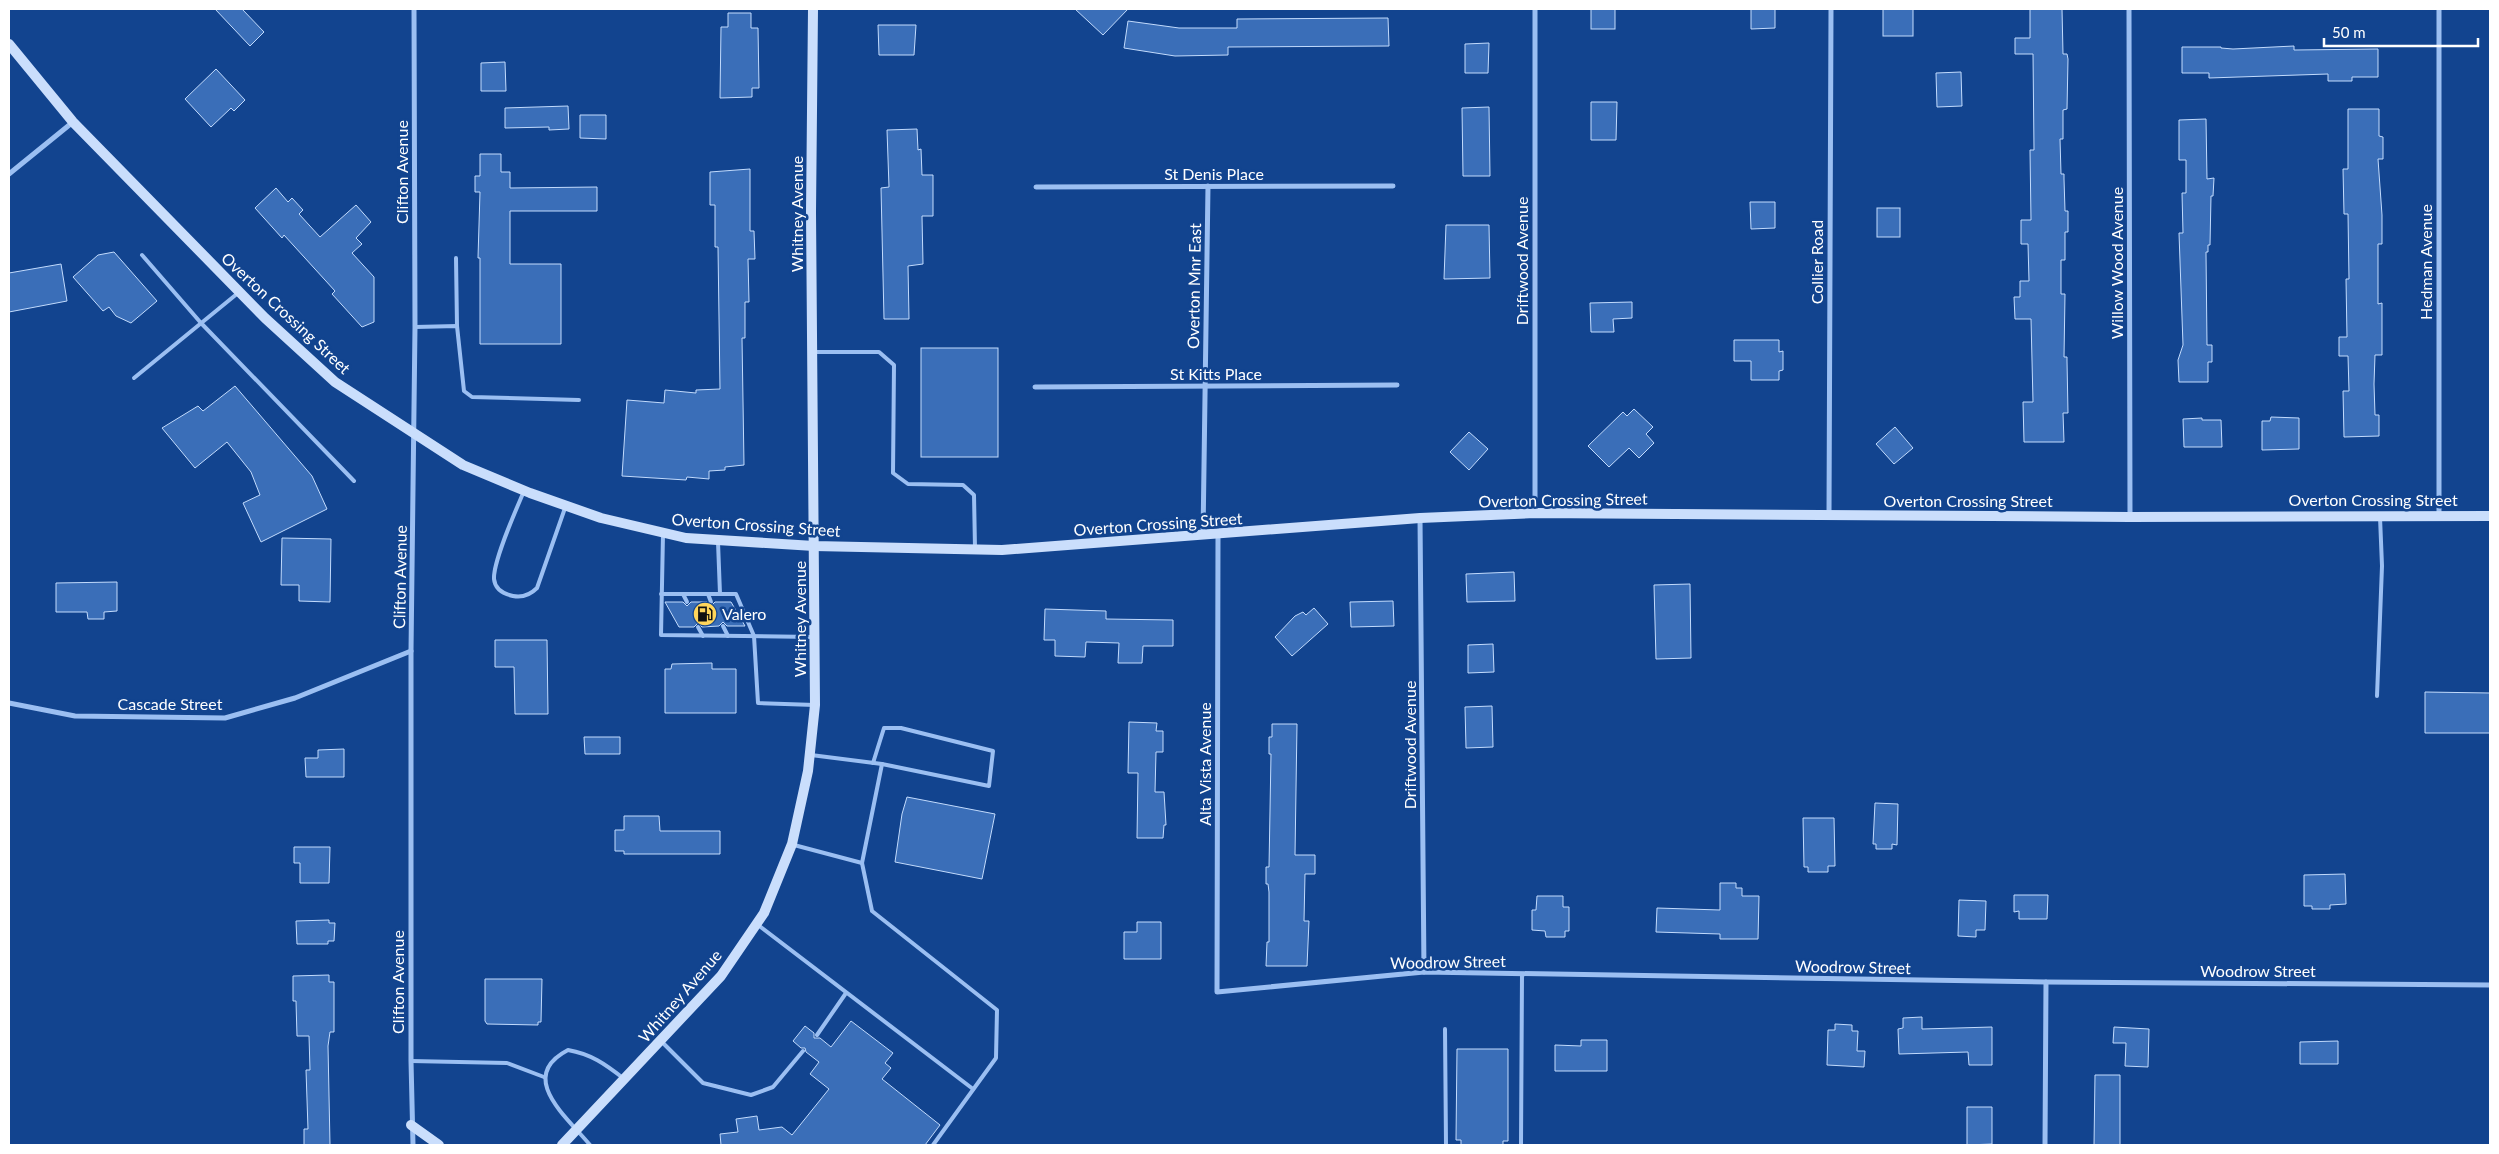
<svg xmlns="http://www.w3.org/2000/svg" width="2499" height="1154" font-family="Lato,sans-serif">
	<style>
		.building { fill: #3a6eb8; stroke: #c2dbfd }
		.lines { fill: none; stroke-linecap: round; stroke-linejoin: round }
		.service { stroke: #9bbff2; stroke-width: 4 }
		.minor { stroke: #9bbff2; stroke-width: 5 }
		.secondary { stroke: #cadefc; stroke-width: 10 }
		.labels { text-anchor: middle; stroke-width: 5; stroke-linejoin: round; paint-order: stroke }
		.street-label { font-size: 16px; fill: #fff; stroke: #12448f }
		.poi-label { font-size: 16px; fill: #fff; stroke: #12448f; text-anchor: start }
	</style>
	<rect width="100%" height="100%" fill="#12448f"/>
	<g class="building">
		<path d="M215,9H242L264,32L250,46Z"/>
		<path d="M1075,9H1128L1103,35Z"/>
		<rect x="1591" y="9" width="24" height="20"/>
		<path d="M1751,9H1775V28L1751,29Z"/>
		<rect x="1883" y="9" width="30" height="27"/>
		<path d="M2030,9H2062L2063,54H2067L2068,59L2067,109L2063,110V139H2060L2061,174H2064V179L2065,211H2068V232H2065V260H2061V294H2065L2064,357H2067V361L2068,413H2063L2064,442H2024L2023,402H2033L2031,319H2015L2014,297H2020V281H2029L2028,244H2021V220H2031L2030,150H2034L2033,54H2015V38H2030Z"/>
		<path d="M728,13H751V28H758L759,88H752V97L720,98L721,27H728Z"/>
		<path d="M1388,18L1389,46L1228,47V55L1175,56L1124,48L1128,21L1179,28H1237V19Z"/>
		<path d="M878,25H916L914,55H879Z"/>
		<path d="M1489,43L1488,73H1465V44Z"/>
		<path d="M2294,46V50L2378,49V77H2352V81H2328V74L2209,78V73H2182V47H2221V48L2233,49Z"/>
		<path d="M505,62L506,91H481V63Z"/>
		<path d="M216,69L245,100L234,111L231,108L211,127L185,99Z"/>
		<path d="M1961,72L1962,106L1937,107L1936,73Z"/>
		<path d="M1591,102H1617L1616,140H1591Z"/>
		<path d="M568,106L569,129L549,130V127L505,128V108Z"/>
		<path d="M1489,107L1490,176H1463L1462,108Z"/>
		<path d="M2348,109H2379V136L2383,137V159H2378L2382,215V244H2378V304L2382,303V355H2375L2374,384L2375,415H2379V436L2344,437L2343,391H2349L2348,356H2339V337H2347L2346,279H2349L2348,214H2344L2343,169H2348Z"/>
		<path d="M580,115H606V139L580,138Z"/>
		<path d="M2206,119L2207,179L2214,178L2213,196H2211L2210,245H2208V252H2206L2207,345H2212V362H2208V382H2179L2178,360L2183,345L2179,233H2183L2182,193H2186V160H2179V120Z"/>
		<path d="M917,129L918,150L921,149L922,175H933V216H922L923,264L908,266L909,319H884L881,188L889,187L887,130Z"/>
		<path d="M480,154H501V172H510V188L597,187V211H510V264H561V344H480V258H478L480,192H475V176H480Z"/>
		<path d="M750,169V231H754L755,259H748L749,302H745V338H742L744,465L725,467V470L709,471V479L687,477L686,480L622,476L627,400L664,403L665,390L696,393V390L720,389L718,247H715V205H710V172Z"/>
		<path d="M276,188L288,202L292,198L303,210L299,214L320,237L356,205L371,222L356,238L362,244L352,253L374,277V322L362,327L332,294L335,291L284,235L282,238L255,208Z"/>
		<path d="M1750,202H1775V228L1751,229Z"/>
		<rect x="1877" y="208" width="23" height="29"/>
		<path d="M1446,225H1489L1490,278L1444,279Z"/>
		<path d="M114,252L157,301L131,323L116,316L109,307L103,311L73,277L98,255Z"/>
		<path d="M61,264L67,301L9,312V273Z"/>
		<path d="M1632,302V318L1613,319L1614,332H1591L1590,303Z"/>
		<path d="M1734,340H1779V352L1783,351V370L1779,371V380H1751V361H1734Z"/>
		<rect x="921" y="348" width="77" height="109"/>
		<path d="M235,386L312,476L327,509L261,542L243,503L260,495L251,472L227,442L195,468L162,428L198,406L203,411Z"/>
		<path d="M1634,409L1653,427L1646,434L1654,443L1639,458L1629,448L1609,467L1588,446L1623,412L1627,416Z"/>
		<path d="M2271,417L2299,418V449L2262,450V421H2270Z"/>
		<path d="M2202,418V420H2221L2222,447H2184L2183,419Z"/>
		<path d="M1895,427L1913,448L1894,464L1876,444Z"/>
		<path d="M1469,432L1488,449L1469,470L1450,452Z"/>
		<path d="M282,538L331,539L330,602L299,601V585H281Z"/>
		<path d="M1514,572L1515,601L1467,602L1466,574Z"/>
		<path d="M117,582V611L104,612V619H88L87,612H56V583Z"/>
		<path d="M1690,584L1691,658L1656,659L1654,585Z"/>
		<path d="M1393,601L1394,626L1351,627L1350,602Z"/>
		<path d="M665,602H683L687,606L691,602H707L711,606L715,602H731L745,626H727L723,622L719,626L702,627L698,623L694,627H679Z"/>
		<path d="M1314,608L1328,624L1292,656L1275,637L1295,616L1303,612L1306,615Z"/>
		<path d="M1045,609L1106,611V619L1173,620V646H1143L1142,663H1118L1119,643L1086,642L1085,657L1055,656V640H1044Z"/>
		<path d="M495,640H547L548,714H515L514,667H495Z"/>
		<path d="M1493,644L1494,672L1468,673V645Z"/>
		<path d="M712,663V669H736V713H665V669H671L672,664Z"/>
		<path d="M2425,692L2490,693V733H2425Z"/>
		<path d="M1492,706L1493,747L1466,748L1465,707Z"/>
		<path d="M1129,722L1157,723L1156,731H1163V752H1156L1155,792H1164L1166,825H1164L1163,838H1137L1138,773H1128Z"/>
		<path d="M1272,724H1297L1295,855H1315V874H1305L1304,921H1309L1307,966H1266L1267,942H1269V892L1268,884H1266V867H1269L1271,754H1269V737H1272Z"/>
		<path d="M584,737H620V754H585Z"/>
		<path d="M344,749V777H306L305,758H318V750Z"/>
		<path d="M907,797L995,814L982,879L895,862L902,814Z"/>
		<path d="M1875,803L1898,804L1897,845L1892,844V849H1876V844H1873Z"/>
		<path d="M624,816H659L660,831H720V854H624V851H615V830H624Z"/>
		<path d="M1803,818H1834L1835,866H1828V872H1808V867H1804Z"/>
		<path d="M294,847H330L329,883H300V863H294Z"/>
		<path d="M2345,874L2346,904L2330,905V909H2312V906H2304V875Z"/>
		<path d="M1720,883H1736V888H1742V896H1759L1758,939H1720V934L1656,932L1657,908L1720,910Z"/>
		<path d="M2014,895H2048L2047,919H2019V911L2014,912Z"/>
		<path d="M1537,896H1563V907H1569V931H1565V937H1546L1545,931L1532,930V910H1536Z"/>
		<path d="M1959,900L1986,901L1985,930H1976V937L1958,936Z"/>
		<path d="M329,920V923H335L334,941H328V944H297L296,921Z"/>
		<path d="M1137,922H1161V959H1124V932H1137Z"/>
		<path d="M329,975V982H334V1032H330L328,1046L330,1145H304V1129H308L306,1070H310L309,1036H297L296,1001H293V976Z"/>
		<path d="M485,979H542L541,1022H538V1025L487,1024L485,1021Z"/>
		<path d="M1922,1017V1029L1992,1027V1065H1969L1968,1052L1899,1054L1898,1029L1903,1028V1018Z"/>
		<path d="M851,1021L893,1053L885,1063L891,1068L882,1079L940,1125L925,1145H721L720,1134L738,1132L736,1119L757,1116L759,1130L782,1127L792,1135L829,1089L810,1074L819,1062L806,1052L805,1048H801L793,1041L805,1026L814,1033V1038H820L831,1047Z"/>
		<path d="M1835,1024L1852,1025V1031H1858L1857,1051H1865L1864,1067L1827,1065L1828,1030H1835Z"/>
		<path d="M2114,1027L2149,1029L2148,1067L2125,1066L2126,1043H2113Z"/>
		<path d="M1581,1040H1607V1071H1555V1045L1581,1046Z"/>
		<path d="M2338,1041V1064H2300V1042Z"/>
		<path d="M1457,1049H1508V1141H1503V1145H1461V1140H1456Z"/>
		<path d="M2095,1075H2120V1145H2094Z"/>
		<path d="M1967,1107H1992V1144L1967,1145Z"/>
	</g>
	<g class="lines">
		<g class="service">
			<path d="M142,255L201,323L354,481"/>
			<path d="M456,258L457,326"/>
			<path d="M415,327L457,326L464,391L472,397L579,400"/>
			<path d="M813,352H879L894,365L893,473L908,484L963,485L974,495L975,548"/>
			<path d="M134,378L238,293"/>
			<path d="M524,491C516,510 493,561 494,579C495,589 504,594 513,596C523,598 530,595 537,588L565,508"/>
			<path d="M663,534L661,635L814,637"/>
			<path d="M718,542L720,594"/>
			<path d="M661,594H736L754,636L758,703L815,705"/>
			<path d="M683,594L687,602"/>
			<path d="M708,594L711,602"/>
			<path d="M723,626L728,636"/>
			<path d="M698,627L703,636"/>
			<path d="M2377,696L2382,566L2380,517"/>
			<path d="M873,763L884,728H901L993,751L989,786L882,764"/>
			<path d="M794,845L862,863L882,764L811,755"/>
			<path d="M862,863L872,911L997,1010L996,1058L933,1145"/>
			<path d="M758,925L973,1089"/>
			<path d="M1445,1029L1446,1145"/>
			<path d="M817,1035L846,993"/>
			<path d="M661,1041L703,1083L751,1095L773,1087L803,1051"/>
			<path d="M411,1061L507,1063L544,1077"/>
			<path d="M590,1145C567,1117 516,1077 568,1050C591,1054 605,1064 623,1078"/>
			<path d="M1521,1145L1522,974"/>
		</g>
		<g class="minor">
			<path d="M1535,9V513"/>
			<path d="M2129,9L2130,517"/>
			<path d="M2439,9V514"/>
			<path d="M9,174L73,122"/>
			<path d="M1036,187L1393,186"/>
			<path d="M1035,387L1397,385"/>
			<path d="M1829,515L1831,9"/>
			<path d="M1420,518L1424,972"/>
			<path d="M1218,535L1217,992L1424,972L2046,982L2490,985"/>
			<path d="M1203,536L1208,186"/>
			<path d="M9,703L75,716L225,718L295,698L411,651"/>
			<path d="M413,1145L411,1061V651L415,327L414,9"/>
			<path d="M2045,1145L2046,982"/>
		</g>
		<g class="secondary">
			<path d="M9,44L73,122L265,318L335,382L463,465L530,493L601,518L686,538L814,546L1002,550L1420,518L1535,513L2130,517L2490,516"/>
			<path d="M411,1125L439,1145"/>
			<path d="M562,1145L721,976L764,913L792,844L808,771L815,705L811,212L813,9"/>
		</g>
	</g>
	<defs>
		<g id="fuel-disc" transform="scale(1.25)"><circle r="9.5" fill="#ffd65c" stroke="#12448f"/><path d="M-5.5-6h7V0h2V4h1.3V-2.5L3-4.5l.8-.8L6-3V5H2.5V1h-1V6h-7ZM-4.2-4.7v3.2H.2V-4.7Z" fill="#111"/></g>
	</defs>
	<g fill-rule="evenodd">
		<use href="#fuel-disc" x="705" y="614"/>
	</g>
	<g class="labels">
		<g class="street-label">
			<text transform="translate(402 172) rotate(-90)" y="6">Clifton Avenue</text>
			<text x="1214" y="180">St Denis Place</text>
			<text transform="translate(797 214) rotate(-90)" y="6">Whitney Avenue</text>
			<text transform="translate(1522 261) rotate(-90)" y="6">Driftwood Avenue</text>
			<text transform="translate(1817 262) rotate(-90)" y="6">Collier Road</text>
			<text transform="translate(2426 262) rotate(-90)" y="6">Hedman Avenue</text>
			<text transform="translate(2117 263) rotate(-90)" y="6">Willow Wood Avenue</text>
			<text transform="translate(1194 286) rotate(-89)" y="6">Overton Mnr East</text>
			<text transform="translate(286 313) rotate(43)" y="6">Overton Crossing Street</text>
			<text x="1216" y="380">St Kitts Place</text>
			<text transform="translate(1563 500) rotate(-1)" y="6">Overton Crossing Street</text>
			<text x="2373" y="506">Overton Crossing Street</text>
			<text x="1968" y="507">Overton Crossing Street</text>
			<text transform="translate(1158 524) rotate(-4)" y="6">Overton Crossing Street</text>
			<text transform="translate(756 525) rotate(4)" y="6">Overton Crossing Street</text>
			<text transform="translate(400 577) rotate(-89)" y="6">Clifton Avenue</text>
			<text transform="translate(800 619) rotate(-90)" y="6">Whitney Avenue</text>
			<text x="170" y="710">Cascade Street</text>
			<text transform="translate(1410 745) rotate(-90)" y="6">Driftwood Avenue</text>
			<text transform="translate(1205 764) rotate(-90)" y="6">Alta Vista Avenue</text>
			<text transform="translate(1448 962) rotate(-1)" y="6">Woodrow Street</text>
			<text transform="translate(1853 967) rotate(1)" y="6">Woodrow Street</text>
			<text x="2258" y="977">Woodrow Street</text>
			<text transform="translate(398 982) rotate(-90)" y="6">Clifton Avenue</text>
			<text transform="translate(680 996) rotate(-49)" y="6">Whitney Avenue</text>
		</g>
		<g class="poi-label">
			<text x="722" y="620">Valero</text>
		</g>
	</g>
	<rect width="2499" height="1154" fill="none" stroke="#ffffff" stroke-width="20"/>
	<path d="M2324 38v8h154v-8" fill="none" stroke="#ffffff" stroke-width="2.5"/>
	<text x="2332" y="38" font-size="15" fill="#ffffff" stroke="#12448f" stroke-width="4" paint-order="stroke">50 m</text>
</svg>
